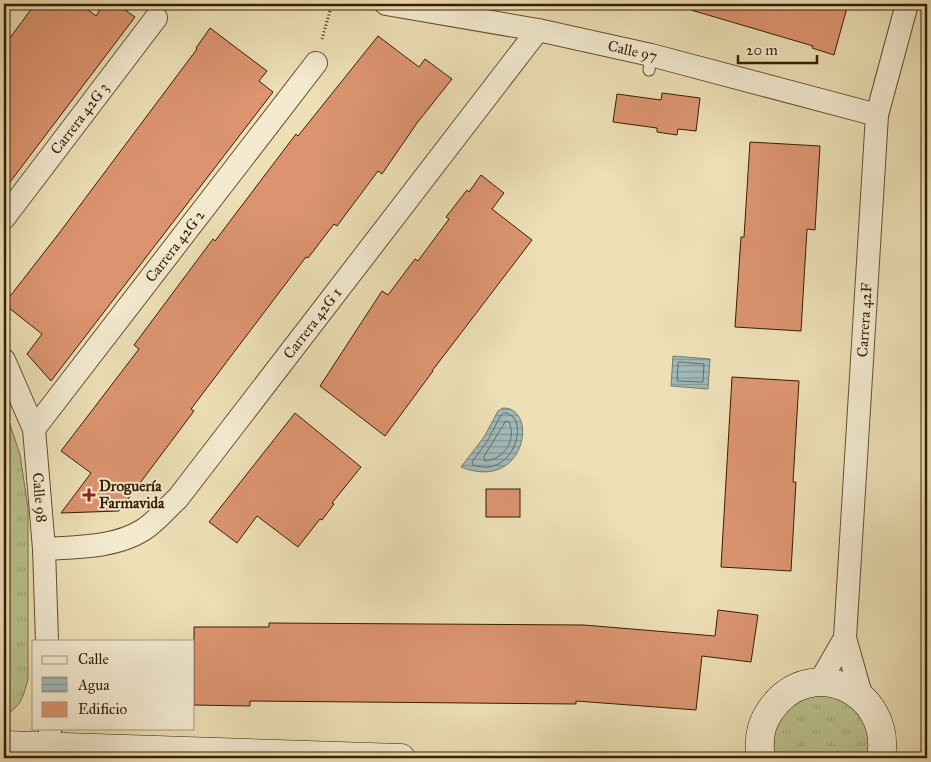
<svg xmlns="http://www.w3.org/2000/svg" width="931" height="762" font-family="'IM FELL Great Primer',serif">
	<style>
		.grass { fill: url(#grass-tufts); stroke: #787046 }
		.water { fill: url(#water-rules); stroke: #767b70 }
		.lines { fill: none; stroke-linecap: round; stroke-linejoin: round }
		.shore { stroke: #6b6c5e; stroke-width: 1 }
		.building { fill: #dc9470; stroke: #361f01 }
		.lane-casing { stroke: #644f2e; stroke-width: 13 }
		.street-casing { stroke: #644f2e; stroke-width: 24 }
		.secondary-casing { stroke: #361f01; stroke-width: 29 }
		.path { stroke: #361f01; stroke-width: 3; stroke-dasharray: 1 2.5; stroke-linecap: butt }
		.lane { stroke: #f3ead0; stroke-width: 11 }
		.street { stroke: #f3ead0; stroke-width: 22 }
		.secondary { stroke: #f3ead0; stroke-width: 28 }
		.poi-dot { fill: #8f2418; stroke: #f3ead0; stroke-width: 2 }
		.labels { text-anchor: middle; stroke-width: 4; stroke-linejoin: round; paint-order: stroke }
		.street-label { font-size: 15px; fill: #361f01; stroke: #f3ead0 }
		.poi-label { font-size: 15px; font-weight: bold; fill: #361f01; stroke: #f3ead0; text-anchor: start }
	</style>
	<defs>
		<pattern id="grass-tufts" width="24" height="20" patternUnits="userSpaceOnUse" patternTransform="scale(1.25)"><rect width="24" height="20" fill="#bac18c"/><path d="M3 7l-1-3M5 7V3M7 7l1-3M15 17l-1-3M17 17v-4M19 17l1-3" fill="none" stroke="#a0a577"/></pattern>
		<pattern id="water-rules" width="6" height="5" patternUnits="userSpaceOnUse" patternTransform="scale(1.25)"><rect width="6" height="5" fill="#a0b9ba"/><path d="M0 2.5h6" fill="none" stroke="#839695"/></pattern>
	</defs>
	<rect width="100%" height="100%" fill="#eddfb6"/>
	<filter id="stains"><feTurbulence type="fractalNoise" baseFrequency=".004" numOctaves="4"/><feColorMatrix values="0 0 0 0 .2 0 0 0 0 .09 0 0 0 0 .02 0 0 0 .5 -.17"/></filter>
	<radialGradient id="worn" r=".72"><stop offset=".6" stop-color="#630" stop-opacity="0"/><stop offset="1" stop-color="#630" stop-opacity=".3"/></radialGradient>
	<g class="grass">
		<path d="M4,406L20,455L28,508V679C23,698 21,706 4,716Z"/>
		<path d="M815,690L864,710L874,758H770L773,722L783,706Z"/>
	</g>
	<g class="water">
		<path d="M673,356L710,359L708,389L671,386Z"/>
		<path d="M503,408C539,407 526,493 461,467L484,437L498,411Z"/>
	</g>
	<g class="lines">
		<g class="shore">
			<path d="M679,362L704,364L703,382L677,381L678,364Z"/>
			<path d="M504,413C527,413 520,462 489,467C484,468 477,466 473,465L472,462L488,440L501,415Z"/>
			<path d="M506,421L509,422C517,439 504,460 485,461L484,457Z"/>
		</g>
	</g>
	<g class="building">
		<path d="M35,4H80L96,16L104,4H117L135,17L4,190V46Z"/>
		<path d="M692,4H848L834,55L812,48L813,46L691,10Z"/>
		<path d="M210,28L267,71L259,81L273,92L51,381L27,354L42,334L4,304L60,232L197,49L196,48Z"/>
		<path d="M378,36L419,67L425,59L452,79L417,123L382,174L378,171L337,226L334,224L308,258L306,257L191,409L194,411L119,511L61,513L91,473L61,451L139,349L134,345L213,239L215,241L296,134L298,136Z"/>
		<path d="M662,93L700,98L696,131L678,129L677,135L657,132V128L613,122L617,94L661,100Z"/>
		<path d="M750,142L820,146L815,230L807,229L801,331L735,327L741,237H744Z"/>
		<path d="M481,175L504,193L492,209L532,240L432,371H433L385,436L320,386L382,291L388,295L415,259L418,261L449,219L446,217L467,190L469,192Z"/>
		<path d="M732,377L799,381L793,482H796L791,571L721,567Z"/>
		<path d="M295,413L361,467L332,503L334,504L322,520L320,519L298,547L257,516L237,543L209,522Z"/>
		<rect x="486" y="489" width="34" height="28"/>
		<path d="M718,610L758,615L751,662L702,656L696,710L576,701V704L250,701V706L194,705V627H269V623L584,625L715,636Z"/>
	</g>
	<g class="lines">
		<g class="lane-casing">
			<path id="lane" d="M649,70L651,55"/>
		</g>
		<g class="street-casing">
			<g id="street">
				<path id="s1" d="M386,4L538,30L651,55L877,115"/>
				<path id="s2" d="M4,218L156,18"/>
				<path id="s3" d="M4,360L34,429L44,549L47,641"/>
				<path id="s4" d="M34,429L316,63"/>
				<path id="s5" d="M44,549C77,547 114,548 143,530C156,522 167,508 178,498L538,30"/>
				<path d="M819,683L845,638"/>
				<path id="s6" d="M862,698L845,638L877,115L907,4"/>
				<path d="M50,728V746"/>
			</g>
		</g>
		<g class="secondary-casing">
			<g id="secondary">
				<path d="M4,745L401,758"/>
				<path d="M761,758C758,741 760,725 770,711C808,653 893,689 881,758"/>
			</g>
		</g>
		<path class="path" d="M322,39L332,4"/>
		<use href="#lane" class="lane"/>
		<use href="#street" class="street"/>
		<use href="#secondary" class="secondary"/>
	</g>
	<path class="poi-dot" d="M86.5 487.5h5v5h5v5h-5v5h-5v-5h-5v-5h5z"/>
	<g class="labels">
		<g class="street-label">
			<text dy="5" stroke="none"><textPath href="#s1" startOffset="251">Calle 97</textPath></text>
			<text dy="5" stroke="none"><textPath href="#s2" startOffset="125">Carrera 42G 3</textPath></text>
			<text dy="5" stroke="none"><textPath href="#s4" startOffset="231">Carrera 42G 2</textPath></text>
			<text dy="5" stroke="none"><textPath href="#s6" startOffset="381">Carrera 42F</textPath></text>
			<text dy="5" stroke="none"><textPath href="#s5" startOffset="370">Carrera 42G 1</textPath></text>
			<text dy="5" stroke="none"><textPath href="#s3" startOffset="144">Calle 98</textPath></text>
		</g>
		<g class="poi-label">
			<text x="99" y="491">Droguería<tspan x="99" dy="17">Farmavida</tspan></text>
		</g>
	</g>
	<rect width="931" height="762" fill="none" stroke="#eddfb6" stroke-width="20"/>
	<rect x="5" y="5" width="921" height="752" fill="none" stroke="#361f01" stroke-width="2.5"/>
	<rect x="10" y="10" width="911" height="742" fill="none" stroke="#361f01"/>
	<rect x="32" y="640" width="162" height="90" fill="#f3ead0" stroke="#a7997d"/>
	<rect x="42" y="656" width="25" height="8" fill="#f3ead0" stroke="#a7997d"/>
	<text x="78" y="664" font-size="15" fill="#361f01">Calle</text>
	<rect x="42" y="677" width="25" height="15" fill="url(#water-rules)" stroke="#a7997d"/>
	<text x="78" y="690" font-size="15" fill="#361f01">Agua</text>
	<rect x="42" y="702" width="25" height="15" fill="#dc9470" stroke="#a7997d"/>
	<text x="78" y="714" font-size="15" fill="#361f01">Edificio</text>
	<path d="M738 55v8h79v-8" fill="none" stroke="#361f01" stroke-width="2.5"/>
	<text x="746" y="55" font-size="15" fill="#361f01" stroke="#f3ead0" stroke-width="4" paint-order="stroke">20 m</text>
	<rect width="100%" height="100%" filter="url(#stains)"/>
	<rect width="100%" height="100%" fill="url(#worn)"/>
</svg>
